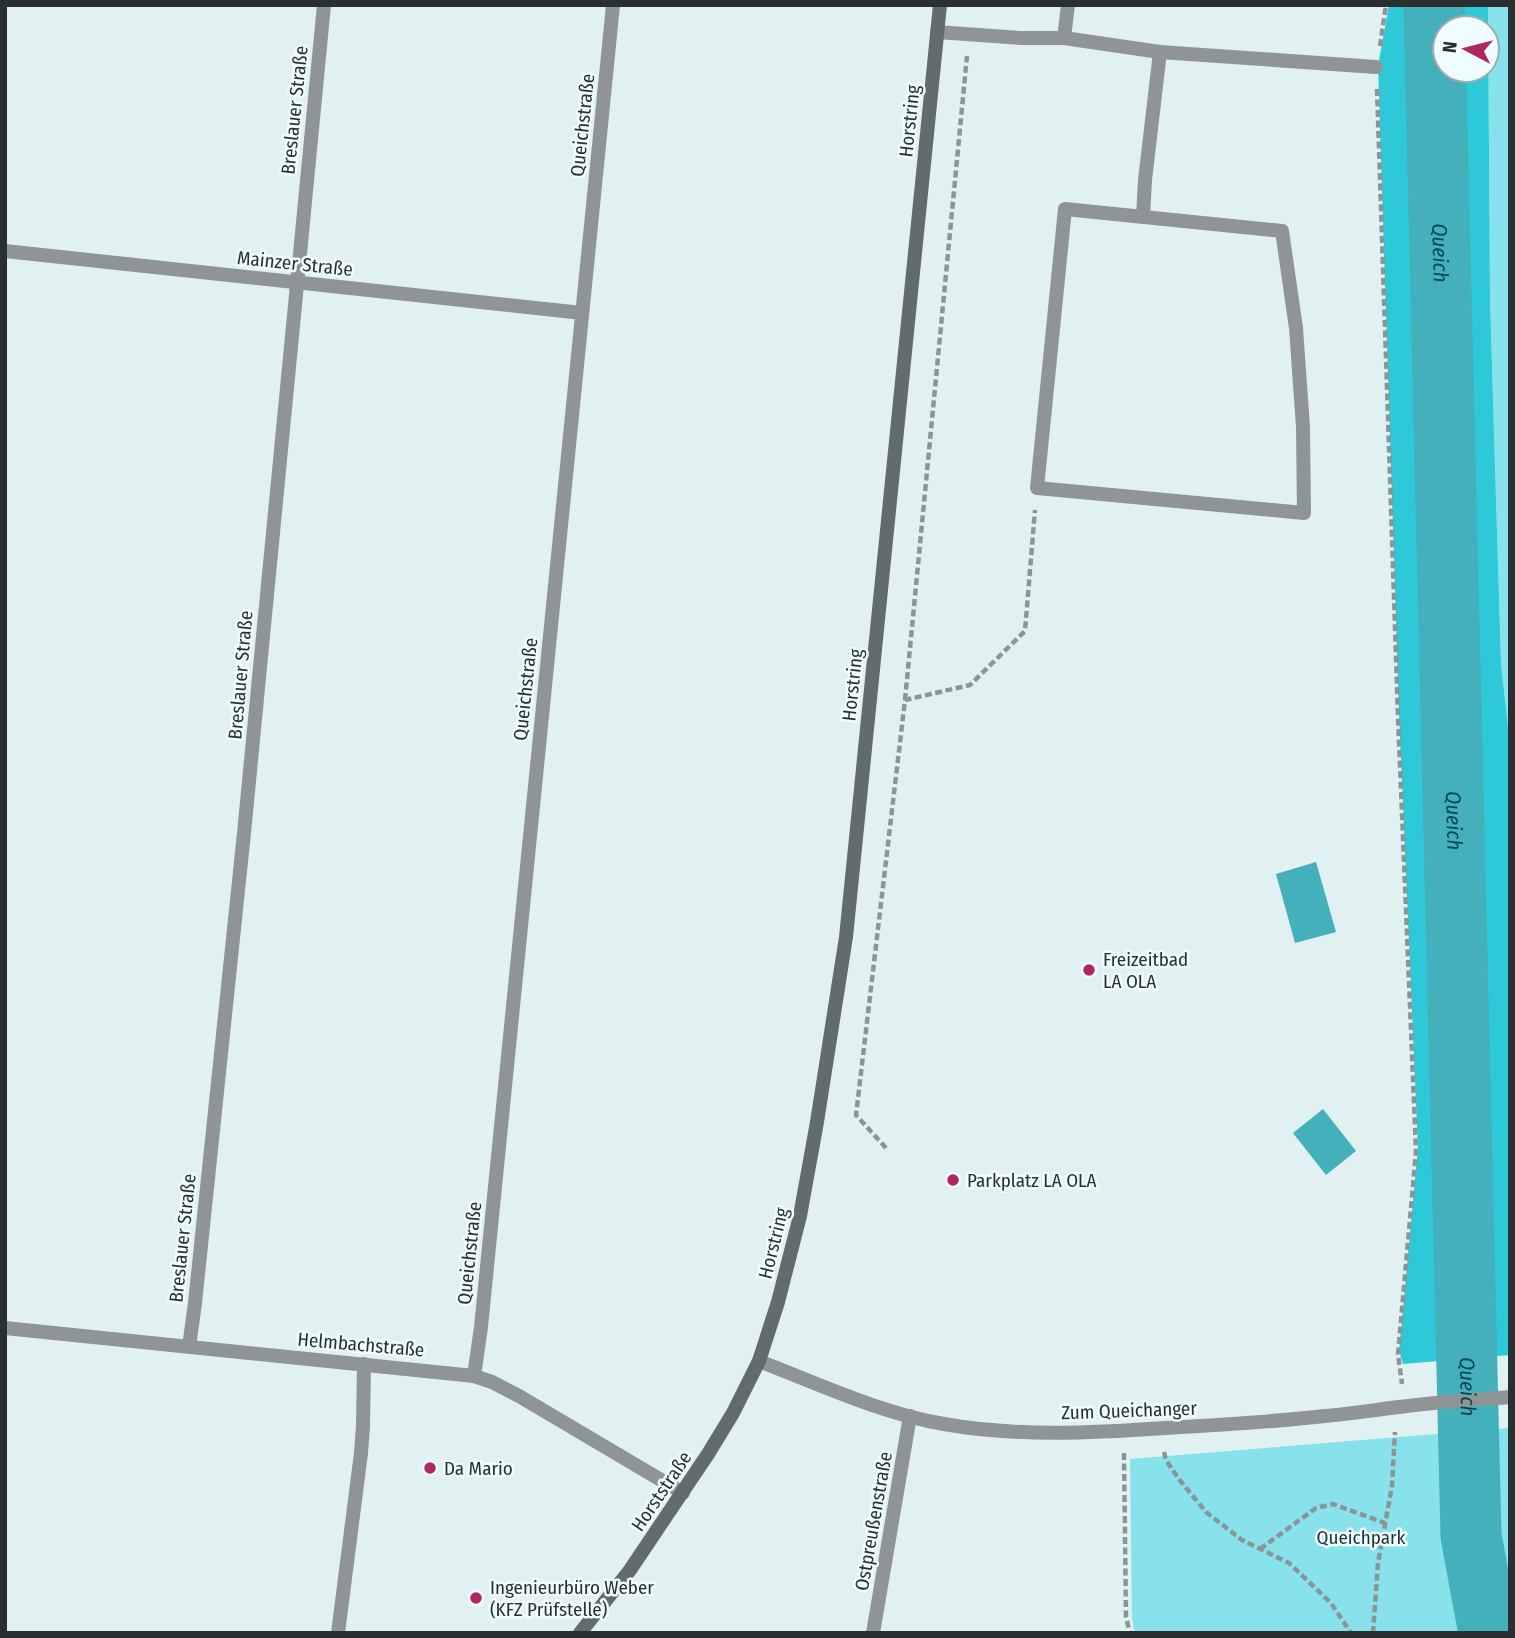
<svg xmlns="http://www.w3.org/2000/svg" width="1515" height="1638" font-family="'Fira Sans Condensed',sans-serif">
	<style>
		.green { fill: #88e2ec }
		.forest { fill: #2dc9d8; fill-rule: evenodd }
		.water { fill: #43b0bb }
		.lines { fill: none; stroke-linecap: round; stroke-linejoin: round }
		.river { stroke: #43b0bb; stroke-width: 61 }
		.path { stroke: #8a9596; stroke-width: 4.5; stroke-dasharray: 7 3.5; stroke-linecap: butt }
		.lane { stroke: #8f9596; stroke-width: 14 }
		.street { stroke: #8f9596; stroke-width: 14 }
		.secondary { stroke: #626c6d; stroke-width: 14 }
		.poi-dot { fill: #b12662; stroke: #f0fdff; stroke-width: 2.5 }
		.labels { text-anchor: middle; stroke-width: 5; stroke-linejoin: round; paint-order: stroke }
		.street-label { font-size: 19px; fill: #2a3031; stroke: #f0fdff }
		.poi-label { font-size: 19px; fill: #2a3031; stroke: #f0fdff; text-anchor: start }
		.park-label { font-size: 19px; fill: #1a3335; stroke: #f0fdff }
		.water-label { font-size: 21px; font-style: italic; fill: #01474d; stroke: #f0fdff }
	</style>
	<rect width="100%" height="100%" fill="#e1f1f2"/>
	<g class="green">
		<path d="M1488,5H1510V745L1501,664L1490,299Z"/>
		<path d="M1510,1428V1633H1135L1132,1620L1130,1459Z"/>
	</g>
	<path class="forest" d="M1389,5H1488L1490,299L1501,664L1510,745V1355L1403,1364L1399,1351L1418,1148L1399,714L1378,66ZM1445,28H1487V70H1445Z"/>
	<g class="water">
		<path d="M1316,862L1336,932L1295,943L1276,874Z"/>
		<path d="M1323,1109L1356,1151L1326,1175L1293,1133Z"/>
	</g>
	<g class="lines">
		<path class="river" id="s1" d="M1434,5L1471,1536L1489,1633"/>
		<g class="path">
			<path d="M1380,46L1386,5"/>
			<path d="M1377,89L1398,717L1416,1151L1398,1354L1402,1384"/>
			<path d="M905,700L967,56"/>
			<path d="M886,1148L856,1115L905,700L970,685L1025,631L1035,510"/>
			<path d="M1164,1452L1166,1460L1178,1478L1206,1512L1242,1540L1289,1563L1331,1603L1351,1633"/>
			<path d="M1124,1453L1126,1617L1130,1633"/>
			<path d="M1260,1549L1316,1508L1333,1504L1385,1523"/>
			<path d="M1373,1633L1378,1563L1392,1486L1395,1432"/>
		</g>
		<g class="lane">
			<path d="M1064,38L1160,52L1376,67"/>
			<path d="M1065,209L1282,231L1296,328L1303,427L1304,513L1037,488Z"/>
			<path d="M1143,217L1145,180L1160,52"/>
		</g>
		<g class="street">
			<path d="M937,32L1020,38H1064L1068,5"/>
			<path d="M5,251L582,313"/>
			<path d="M5,1328L474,1376L492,1382L519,1396L683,1493"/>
			<path d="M189,1347L195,1303L244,833L324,5"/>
			<path d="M759,1361C819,1384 880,1413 944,1424C1017,1437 1093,1433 1166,1428C1219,1425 1272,1422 1325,1416C1350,1414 1374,1410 1399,1407C1436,1402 1473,1400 1510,1397"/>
			<path d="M474,1376L481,1327L613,5"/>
			<path d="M338,1633L361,1453L363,1426L364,1364"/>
			<path d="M873,1633L910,1416"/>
		</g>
		<path class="secondary" d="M580,1633L630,1570L708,1454L733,1413L759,1361L778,1302L800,1216L817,1122L846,937L940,5"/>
	</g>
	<g class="poi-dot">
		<circle cx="1089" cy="970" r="7"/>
		<circle cx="953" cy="1180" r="7"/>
		<circle cx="430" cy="1468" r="7"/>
		<circle cx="476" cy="1598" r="7"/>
	</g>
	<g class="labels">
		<g class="street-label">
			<text transform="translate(294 110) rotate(-84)" y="7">Breslauer Straße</text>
			<text transform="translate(909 121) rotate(-84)" y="7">Horstring</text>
			<text transform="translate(582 125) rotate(-84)" y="7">Queichstraße</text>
			<text transform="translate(295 263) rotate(6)" y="7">Mainzer Straße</text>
			<text transform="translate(240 675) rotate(-85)" y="7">Breslauer Straße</text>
			<text transform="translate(852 685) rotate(-84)" y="7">Horstring</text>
			<text transform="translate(525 689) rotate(-84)" y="7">Queichstraße</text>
			<text transform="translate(182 1238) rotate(-84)" y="7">Breslauer Straße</text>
			<text transform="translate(773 1243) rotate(-76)" y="7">Horstring</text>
			<text transform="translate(469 1253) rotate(-84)" y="7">Queichstraße</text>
			<text transform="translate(361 1344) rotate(5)" y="7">Helmbachstraße</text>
			<text transform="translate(1129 1410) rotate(-2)" y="7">Zum Queichanger</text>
			<text transform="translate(661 1491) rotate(-56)" y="7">Horststraße</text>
			<text transform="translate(873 1521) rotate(-80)" y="7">Ostpreußenstraße</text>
		</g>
		<g class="poi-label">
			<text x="1103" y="966">Freizeitbad<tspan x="1103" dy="22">LA OLA</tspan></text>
			<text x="967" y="1187">Parkplatz LA OLA</text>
			<text x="444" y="1475">Da Mario</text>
			<text x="490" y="1594">Ingenieurbüro Weber<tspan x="490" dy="22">(KFZ Prüfstelle)</tspan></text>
		</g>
		<g class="park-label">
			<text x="1361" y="1544">Queichpark</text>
		</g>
		<g class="water-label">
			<text dy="7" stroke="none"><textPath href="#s1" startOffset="248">Queich</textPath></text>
			<text dy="7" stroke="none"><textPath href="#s1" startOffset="816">Queich</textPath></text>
			<text dy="7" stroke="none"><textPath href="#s1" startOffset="1382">Queich</textPath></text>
		</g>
	</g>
	<rect width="1515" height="1638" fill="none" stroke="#2a3031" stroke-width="14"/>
	<g transform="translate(1466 49) rotate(277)"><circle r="33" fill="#f0fdff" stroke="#a1abad" stroke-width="2"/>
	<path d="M0-5L12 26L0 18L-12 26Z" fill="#b12662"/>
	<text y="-10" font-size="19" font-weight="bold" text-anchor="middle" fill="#2a3031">N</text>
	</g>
</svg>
